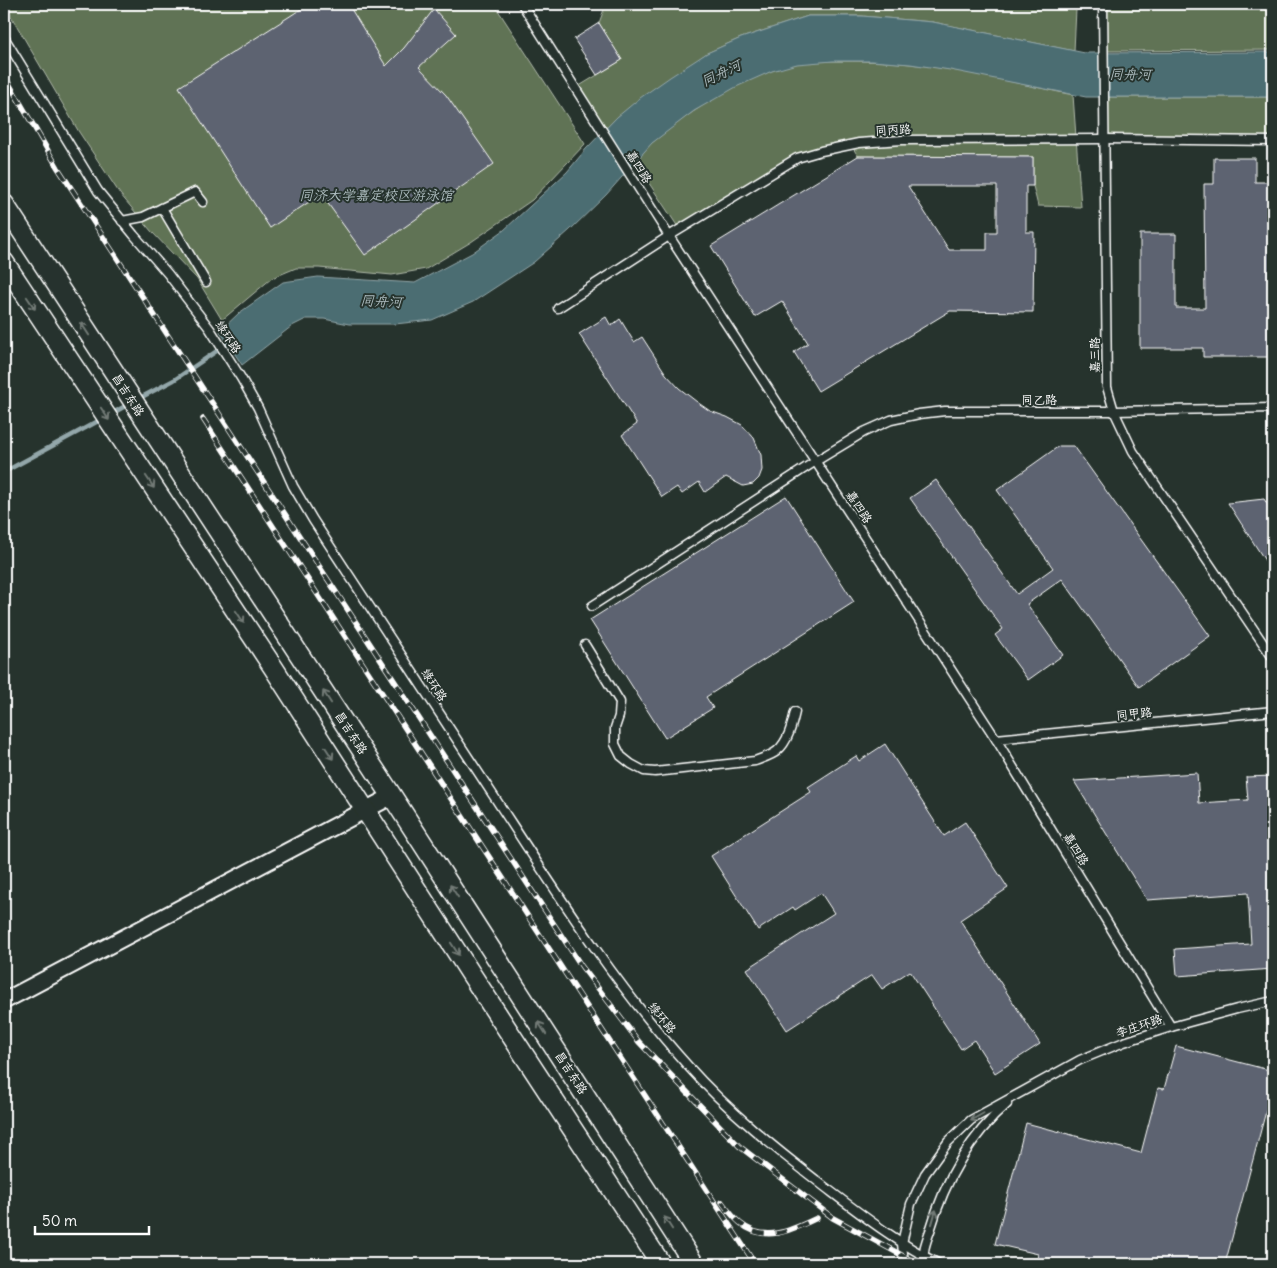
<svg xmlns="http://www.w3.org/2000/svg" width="1277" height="1268" font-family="Delius,'LXGW WenKai TC',sans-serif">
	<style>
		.green { fill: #607355; stroke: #b0b9aa }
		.water { fill: #4b6d72; stroke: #93a7aa }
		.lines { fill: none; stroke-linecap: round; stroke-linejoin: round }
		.stream { stroke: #93a7aa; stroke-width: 4.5 }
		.building { fill: #5d6371; stroke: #fff; fill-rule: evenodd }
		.service-casing { stroke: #fff; stroke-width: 11 }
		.minor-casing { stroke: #fff; stroke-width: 19 }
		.tertiary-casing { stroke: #fff; stroke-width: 22 }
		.service { stroke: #26332d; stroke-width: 8 }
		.minor { stroke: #26332d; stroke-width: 15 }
		.tertiary { stroke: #26332d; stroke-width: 19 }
		.rail-casing { stroke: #fff; stroke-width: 5.5 }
		.rail { stroke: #26332d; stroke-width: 4; stroke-dasharray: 11; stroke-linecap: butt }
		.oneway { stroke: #727a76 }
		.labels { text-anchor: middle; stroke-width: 4; stroke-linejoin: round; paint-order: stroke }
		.street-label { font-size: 12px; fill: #fff; stroke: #26332d }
		.water-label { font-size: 14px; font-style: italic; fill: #aebdc0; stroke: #26332d }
	</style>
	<rect width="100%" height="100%" fill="#26332d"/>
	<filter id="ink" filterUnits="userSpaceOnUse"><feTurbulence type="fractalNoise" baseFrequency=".02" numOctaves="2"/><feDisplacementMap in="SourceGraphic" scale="10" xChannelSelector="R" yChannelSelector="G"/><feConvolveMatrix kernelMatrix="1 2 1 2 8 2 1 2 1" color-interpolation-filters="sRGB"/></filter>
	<g filter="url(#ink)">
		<g class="green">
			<path d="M4,4H494L585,144L532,200L471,242L426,269L392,275L319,268H296L272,278L222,320L197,279L152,232L120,194L79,132Z"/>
			<path d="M606,4L760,7L915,6V4H1071V6L1076,9L1074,51L933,22L862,16H808L741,38L707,53L617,117L604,131L576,88L622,60L599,23Z"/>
			<path d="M1103,4H1273V50L1103,51Z"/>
			<path d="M833,61C859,61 885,61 910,64C965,70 1019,84 1073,95L1081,207L1038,206L1033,186V157L858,156L851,145L797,158L680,230L635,162C641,155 646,148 653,142C693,109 744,76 795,64C807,61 821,62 833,61Z"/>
			<path d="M1106,97H1273V141L1105,139Z"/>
		</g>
		<path class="water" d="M808,16H862L933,22L1085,53L1273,52V97H1086L950,70L910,64L872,61H833L797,64L772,71L736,87L694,111L652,143L606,195L570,230L534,262L473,302L432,320L395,324H349L324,319H306L292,326L242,365L220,331L239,313L283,282L318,277L415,283L472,253L504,230L567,172L586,149L617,117L640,98L670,77L707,53L741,38Z"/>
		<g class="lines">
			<g class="stream">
				<path d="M138,399L174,380L233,340"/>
				<path d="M111,414L129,404"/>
				<path d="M4,472L102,419"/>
			</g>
		</g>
		<g class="building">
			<path d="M309,4H348L386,66L404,48L434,9L456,34L419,67L446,95L494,164L365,255L321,194L270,228L179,87Z"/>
			<path d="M599,23L622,60L597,75L574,39Z"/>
			<path d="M858,156L1033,157V186H1026V232H1034L1033,312L950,311L818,391L794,352L808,343L782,301L755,317L711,246ZM908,186H997V232H987V250H949Z"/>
			<path d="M1214,158H1255V182H1273V357H1203V348H1140V234H1176V308H1205L1204,184H1214Z"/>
			<path d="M606,317L611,326L620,319L634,342L642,337L666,374L679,388L697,402L710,411L727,417L742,425L754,438L761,455L762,470L759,478L753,484L743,486L726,477L705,492L699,482L682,494L677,487L662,497L622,435L637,424L579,334Z"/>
			<path d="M1059,446H1074L1210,636L1139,687L1062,579L1027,604L1063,655L1028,680L995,635L1003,629L910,498L936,480L1017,594L1053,568L997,490Z"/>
			<path d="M786,496L854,602L706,697L713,708L665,738L590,620Z"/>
			<path d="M1264,499L1273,513V573L1228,503Z"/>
			<path d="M885,744L944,836L965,822L1008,888L960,920L1040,1044L995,1073L974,1040L961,1049L910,971L882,989L872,975L787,1030L747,969L834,913L821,893L795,910L793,907L758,930L711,856L811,792L808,787L856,756L859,761Z"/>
			<path d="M1197,773L1199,803L1248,800L1246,777L1273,776V969L1177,976L1175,949L1251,944L1248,893L1147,900L1074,781Z"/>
			<path d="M1176,1046L1273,1071V1085L1225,1264H1036L1038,1254L995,1244L1026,1123L1141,1153L1158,1088L1164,1089Z"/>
		</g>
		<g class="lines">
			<g class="service-casing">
				<g id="service">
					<path d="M522,4L669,236L996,739L1171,1027"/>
					<path d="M1103,4L1107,387L1114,411L1133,451L1273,658"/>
					<path d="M4,37L98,191L134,235L168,274L210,329L241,378L258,408L293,486L313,520C374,613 434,705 495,798C555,890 614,984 688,1066C728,1111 777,1150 825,1187C862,1215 898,1243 939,1264"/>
					<path d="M162,208L206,282"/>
					<path d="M122,221L143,217L195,192L203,202"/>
					<path d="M558,308L669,236L797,158L821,151L859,143L902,140L1105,139L1273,141"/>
					<path d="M592,606L816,461L864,432L891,420L919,414L945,411H1114L1273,408"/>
					<path d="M585,645L620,702L619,716L615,728V744L621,756L631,764L644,771L655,772L755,761C762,758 771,756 777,751C788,742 792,725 795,712"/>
					<path d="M996,739L1273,711"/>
					<path d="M904,1264L902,1243L911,1204L925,1174L948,1142L971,1120L1080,1060L1124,1042L1171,1027L1237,1009L1273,1001"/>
					<path d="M924,1264C922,1252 926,1242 930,1231C944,1183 969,1137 1007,1104"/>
					<path d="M1272,1264L1273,1261"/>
				</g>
			</g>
			<g class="minor-casing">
				<path id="minor" d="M4,1001L392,796"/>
			</g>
			<g class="tertiary-casing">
				<g id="tertiary">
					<path d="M4,204L392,796L694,1264"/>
					<path d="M4,262L273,667L471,974L661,1264"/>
				</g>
			</g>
			<use href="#service" class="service"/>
			<use href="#minor" class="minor"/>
			<use href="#tertiary" class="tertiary"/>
			<g class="rail-casing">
				<g id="rail">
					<path d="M4,75L58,168L582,967L639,1042L739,1146L833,1218L918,1264"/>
					<path d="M203,419L755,1264"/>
					<path d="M722,1202C727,1209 733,1217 740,1223C765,1244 792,1230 817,1218"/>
				</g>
			</g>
			<use href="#rail" class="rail"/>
		</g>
		<defs><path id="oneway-shaft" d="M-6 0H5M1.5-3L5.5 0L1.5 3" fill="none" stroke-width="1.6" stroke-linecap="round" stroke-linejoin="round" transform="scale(1.25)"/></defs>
		<g class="oneway">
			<use href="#oneway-shaft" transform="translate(31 303) rotate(56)"/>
			<use href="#oneway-shaft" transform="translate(85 329) rotate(-123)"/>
			<use href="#oneway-shaft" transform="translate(105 414) rotate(57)"/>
			<use href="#oneway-shaft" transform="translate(150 482) rotate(56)"/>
			<use href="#oneway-shaft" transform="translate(240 617) rotate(56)"/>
			<use href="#oneway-shaft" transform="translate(327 697) rotate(-123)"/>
			<use href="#oneway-shaft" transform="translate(329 753) rotate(57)"/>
			<use href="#oneway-shaft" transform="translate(454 891) rotate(-123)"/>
			<use href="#oneway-shaft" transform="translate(455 949) rotate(57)"/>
			<use href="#oneway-shaft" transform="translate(542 1028) rotate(-123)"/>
			<use href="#oneway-shaft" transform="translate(977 1117) rotate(150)"/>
			<use href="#oneway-shaft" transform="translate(934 1217) rotate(-74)"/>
			<use href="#oneway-shaft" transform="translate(668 1223) rotate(-123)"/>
		</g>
	</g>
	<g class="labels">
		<g class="street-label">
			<text transform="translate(893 130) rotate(-3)" y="4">同丙路</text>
			<text transform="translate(639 167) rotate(58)" y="4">嘉四路</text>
			<text transform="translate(228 337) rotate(57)" y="4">绿环路</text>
			<text transform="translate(1095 355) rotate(-90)" y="4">嘉三路</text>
			<text transform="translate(128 395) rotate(57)" y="4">昌吉东路</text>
			<text x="1039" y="404">同乙路</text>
			<text transform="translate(859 507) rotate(57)" y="4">嘉四路</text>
			<text transform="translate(434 685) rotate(57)" y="4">绿环路</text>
			<text transform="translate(1134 714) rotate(-6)" y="4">同甲路</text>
			<text transform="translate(351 733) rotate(57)" y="4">昌吉东路</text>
			<text transform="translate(1076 849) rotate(59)" y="4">嘉四路</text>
			<text transform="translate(662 1018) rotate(51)" y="4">绿环路</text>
			<text transform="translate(1139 1026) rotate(-19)" y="4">李庄环路</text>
			<text transform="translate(571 1073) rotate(57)" y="4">昌吉东路</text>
		</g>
		<g class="water-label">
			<text transform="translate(721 73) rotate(-26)" y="5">同舟河</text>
			<text transform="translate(1130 74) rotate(1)" y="5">同舟河</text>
			<text x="376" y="200">同济大学嘉定校区游泳馆</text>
			<text transform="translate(381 301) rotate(3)" y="5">同舟河</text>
		</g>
	</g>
	<rect width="1277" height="1268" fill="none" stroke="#26332d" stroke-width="20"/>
	<rect x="10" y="10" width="1257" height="1248" fill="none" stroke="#fff" stroke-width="2" filter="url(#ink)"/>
	<path d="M35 1226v8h114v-8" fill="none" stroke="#ffffff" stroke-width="2.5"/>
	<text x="42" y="1226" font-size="15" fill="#ffffff" stroke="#26332d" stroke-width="4" paint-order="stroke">50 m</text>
</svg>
